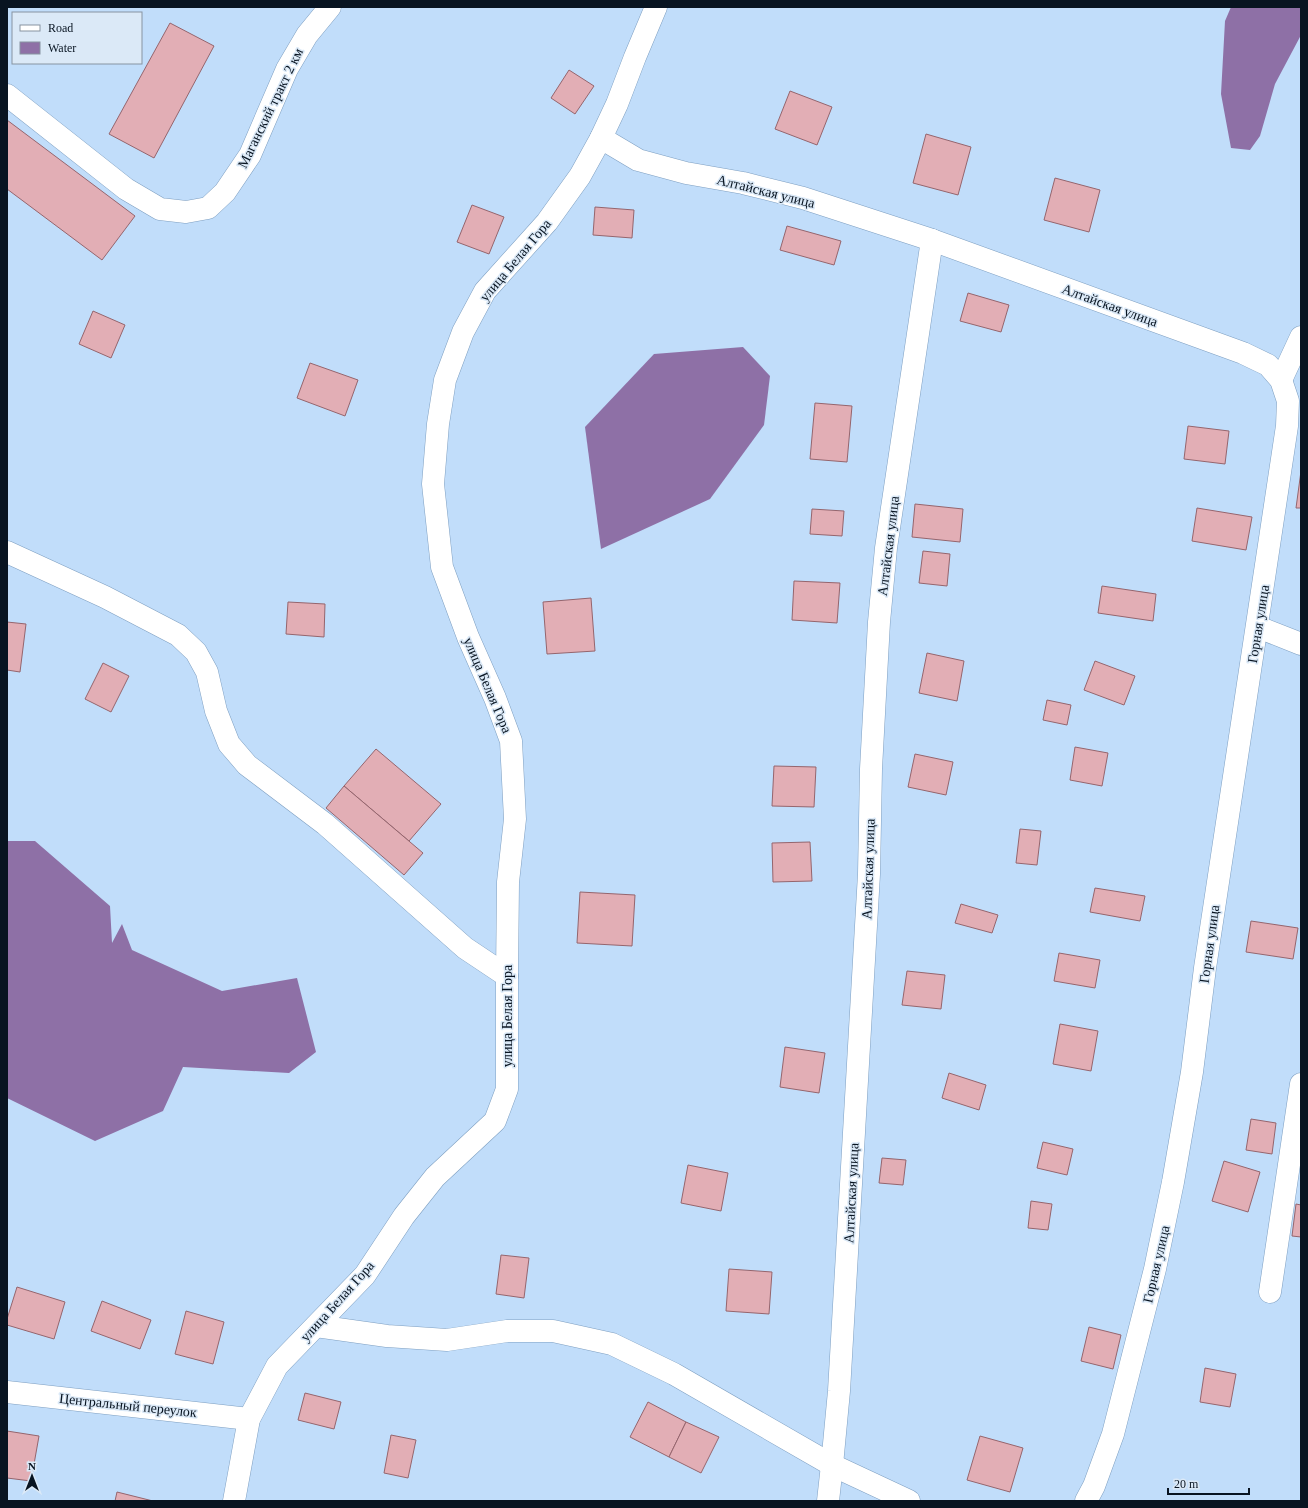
<svg xmlns="http://www.w3.org/2000/svg" width="1308" height="1508" font-family="'Times New Roman',serif">
	<style>
		.water { fill: #8e70a6 }
		.building { fill: #e2aeb5; stroke: #95656d }
		.lines { fill: none; stroke-linecap: round; stroke-linejoin: round }
		.minor-casing { stroke: #7e9fc1; stroke-width: 23 }
		.minor { stroke: #fff; stroke-width: 22 }
		.labels { text-anchor: middle; stroke-width: 3; stroke-linejoin: round; paint-order: stroke }
		.street-label { font-size: 14px; fill: #081421; stroke: #dbe9f7 }
	</style>
	<rect width="100%" height="100%" fill="#c1ddfa"/>
	<g class="water">
		<path d="M1231,7H1301V35L1275,84L1260,136L1250,150L1231,148L1221,94L1225,21Z"/>
		<path d="M743,347L770,376L764,425L710,499L601,549L585,427L654,354Z"/>
		<path d="M7,841H35L110,906L112,943L122,924L132,950L222,991L297,978L316,1052L289,1073L183,1067L163,1111L95,1141L7,1098Z"/>
	</g>
	<g class="building">
		<path d="M170,23L214,46L154,158L109,134Z"/>
		<path d="M569,70L594,86L575,114L551,98Z"/>
		<path d="M790,91L832,107L817,145L775,129Z"/>
		<path d="M7,120L135,216L102,260L7,189Z"/>
		<path d="M926,134L971,147L958,195L913,183Z"/>
		<path d="M1055,178L1100,190L1089,232L1044,220Z"/>
		<path d="M472,205L504,217L489,254L457,242Z"/>
		<path d="M595,207L634,210L632,238L593,235Z"/>
		<path d="M787,226L841,241L834,265L780,250Z"/>
		<path d="M968,293L1009,305L1001,332L960,321Z"/>
		<path d="M93,311L125,325L111,358L79,344Z"/>
		<path d="M310,363L358,380L345,416L297,398Z"/>
		<path d="M815,403L852,406L847,462L810,459Z"/>
		<path d="M1188,426L1229,431L1225,464L1184,459Z"/>
		<path d="M1301,471V508H1296Z"/>
		<path d="M915,504L963,509L960,542L912,537Z"/>
		<path d="M1197,508L1252,517L1246,550L1192,541Z"/>
		<path d="M812,509L844,511L842,536L810,534Z"/>
		<path d="M923,551L950,554L947,586L919,583Z"/>
		<path d="M794,581L840,583L837,623L792,620Z"/>
		<path d="M1102,586L1156,594L1153,621L1098,613Z"/>
		<path d="M591,598L595,651L547,654L543,602Z"/>
		<path d="M288,602L325,604L324,637L286,634Z"/>
		<path d="M7,622L26,624L20,672L7,670Z"/>
		<path d="M927,653L964,661L957,701L919,693Z"/>
		<path d="M1095,661L1135,676L1124,705L1084,690Z"/>
		<path d="M103,663L129,676L111,712L85,699Z"/>
		<path d="M1047,700L1071,705L1067,725L1043,720Z"/>
		<path d="M1075,747L1108,753L1102,786L1070,780Z"/>
		<path d="M376,749L441,804L409,841L344,786Z"/>
		<path d="M915,754L953,762L946,795L908,787Z"/>
		<path d="M774,766L816,767L814,807L772,806Z"/>
		<path d="M344,786L423,853L404,875L326,808Z"/>
		<path d="M1020,829L1041,831L1037,865L1016,863Z"/>
		<path d="M810,842L812,881L773,882L772,843Z"/>
		<path d="M1095,888L1145,896L1140,921L1090,912Z"/>
		<path d="M580,892L635,895L632,946L577,943Z"/>
		<path d="M961,904L998,915L992,933L955,923Z"/>
		<path d="M1251,921L1298,928L1293,959L1246,952Z"/>
		<path d="M1059,953L1100,960L1095,988L1054,981Z"/>
		<path d="M907,971L945,975L941,1009L902,1005Z"/>
		<path d="M1060,1024L1098,1031L1091,1071L1053,1064Z"/>
		<path d="M785,1047L825,1053L819,1093L780,1087Z"/>
		<path d="M949,1073L986,1085L979,1110L942,1098Z"/>
		<path d="M1251,1119L1276,1123L1272,1154L1246,1150Z"/>
		<path d="M1043,1142L1073,1149L1067,1175L1037,1168Z"/>
		<path d="M882,1158L906,1160L903,1185L879,1183Z"/>
		<path d="M1224,1161L1260,1172L1248,1212L1212,1201Z"/>
		<path d="M688,1165L728,1173L721,1211L681,1203Z"/>
		<path d="M1031,1201L1052,1204L1048,1230L1028,1228Z"/>
		<path d="M1296,1204L1301,1205V1237L1292,1236Z"/>
		<path d="M501,1255L529,1258L524,1298L496,1294Z"/>
		<path d="M729,1269L772,1272L769,1314L726,1311Z"/>
		<path d="M17,1287L65,1302L54,1339L7,1325V1319Z"/>
		<path d="M102,1301L151,1320L140,1349L91,1331Z"/>
		<path d="M186,1311L224,1322L213,1364L175,1354Z"/>
		<path d="M1089,1327L1121,1335L1113,1369L1081,1361Z"/>
		<path d="M1205,1368L1236,1374L1230,1407L1200,1402Z"/>
		<path d="M305,1393L341,1402L334,1429L298,1420Z"/>
		<path d="M648,1402L686,1422L669,1457L630,1437Z"/>
		<path d="M686,1422L719,1437L701,1473L669,1457Z"/>
		<path d="M7,1431L39,1436L31,1481L7,1478Z"/>
		<path d="M391,1435L416,1440L408,1478L384,1473Z"/>
		<path d="M980,1436L1023,1448L1010,1492L967,1480Z"/>
		<path d="M117,1492L153,1501H115Z"/>
	</g>
	<g class="lines">
		<g class="minor-casing">
			<g id="minor">
				<path d="M7,95L126,189L160,209L186,212L208,208L225,192L250,155L287,69L307,35L330,7"/>
				<path d="M601,138L638,160L686,173L743,183L803,198L932,240L1243,353L1268,365L1281,380L1288,401L1287,426L1205,968L1192,1072L1173,1182L1155,1269L1113,1434L1094,1486L1086,1501"/>
				<path d="M1281,380L1301,337"/>
				<path d="M7,552L105,597L178,635L196,652L207,672L216,711L229,744L247,765L325,824L465,948L507,976"/>
				<path d="M1258,627L1301,644"/>
				<path d="M1270,1292L1301,1084"/>
				<path d="M316,1326L387,1336L447,1340L507,1331H553L612,1344L674,1374L832,1465L909,1501"/>
				<path d="M7,1392L249,1419"/>
				<path d="M234,1501L249,1419L277,1366L365,1275L404,1216L435,1177L495,1121L507,1089V976L508,882L515,819L511,741L495,698L468,637L442,567L433,484L438,424L445,380L463,332L485,291L547,222L580,176L601,138L617,104L635,57L656,7"/>
				<path d="M828,1501L832,1465L839,1391L869,874L871,769L879,622L886,548L932,240"/>
			</g>
		</g>
		<use href="#minor" class="minor"/>
	</g>
	<g class="labels">
		<g class="street-label">
			<text transform="translate(270 108) rotate(-64)" y="5">Маганский тракт 2 км</text>
			<text transform="translate(766 191) rotate(14)" y="5">Алтайская улица</text>
			<text transform="translate(515 260) rotate(-50)" y="5">улица Белая Гора</text>
			<text transform="translate(1110 305) rotate(20)" y="5">Алтайская улица</text>
			<text transform="translate(888 546) rotate(-83)" y="5">Алтайская улица</text>
			<text transform="translate(1258 624) rotate(-81)" y="5">Горная улица</text>
			<text transform="translate(488 685) rotate(67)" y="5">улица Белая Гора</text>
			<text transform="translate(868 869) rotate(-88)" y="5">Алтайская улица</text>
			<text transform="translate(1209 944) rotate(-82)" y="5">Горная улица</text>
			<text transform="translate(507 1016) rotate(-90)" y="5">улица Белая Гора</text>
			<text transform="translate(851 1193) rotate(-87)" y="5">Алтайская улица</text>
			<text transform="translate(1156 1264) rotate(-77)" y="5">Горная улица</text>
			<text transform="translate(337 1301) rotate(-48)" y="5">улица Белая Гора</text>
			<text transform="translate(128 1405) rotate(6)" y="5">Центральный переулок</text>
		</g>
	</g>
	<rect width="1308" height="1508" fill="none" stroke="#081421" stroke-width="16"/>
	<rect x="12" y="12" width="130" height="52" fill="#dbe9f7" stroke="#8794a1"/>
	<rect x="20" y="25" width="20" height="6" fill="#ffffff" stroke="#8794a1"/>
	<text x="48" y="32" font-size="12" fill="#081421">Road</text>
	<rect x="20" y="42" width="20" height="12" fill="#8e70a6" stroke="#8794a1"/>
	<text x="48" y="52" font-size="12" fill="#081421">Water</text>
	<g transform="translate(32 1476)" stroke="#dbe9f7" stroke-width="3" paint-order="stroke">
	<path d="M0-3L7 15L0 10L-7 15Z" fill="#081421"/>
	<text y="-6" font-size="11" font-weight="bold" text-anchor="middle" fill="#081421">N</text>
	</g>
	<path d="M1168 1488v6h81v-6" fill="none" stroke="#081421" stroke-width="2"/>
	<text x="1174" y="1488" font-size="12" fill="#081421" stroke="#dbe9f7" stroke-width="3" paint-order="stroke">20 m</text>
</svg>
